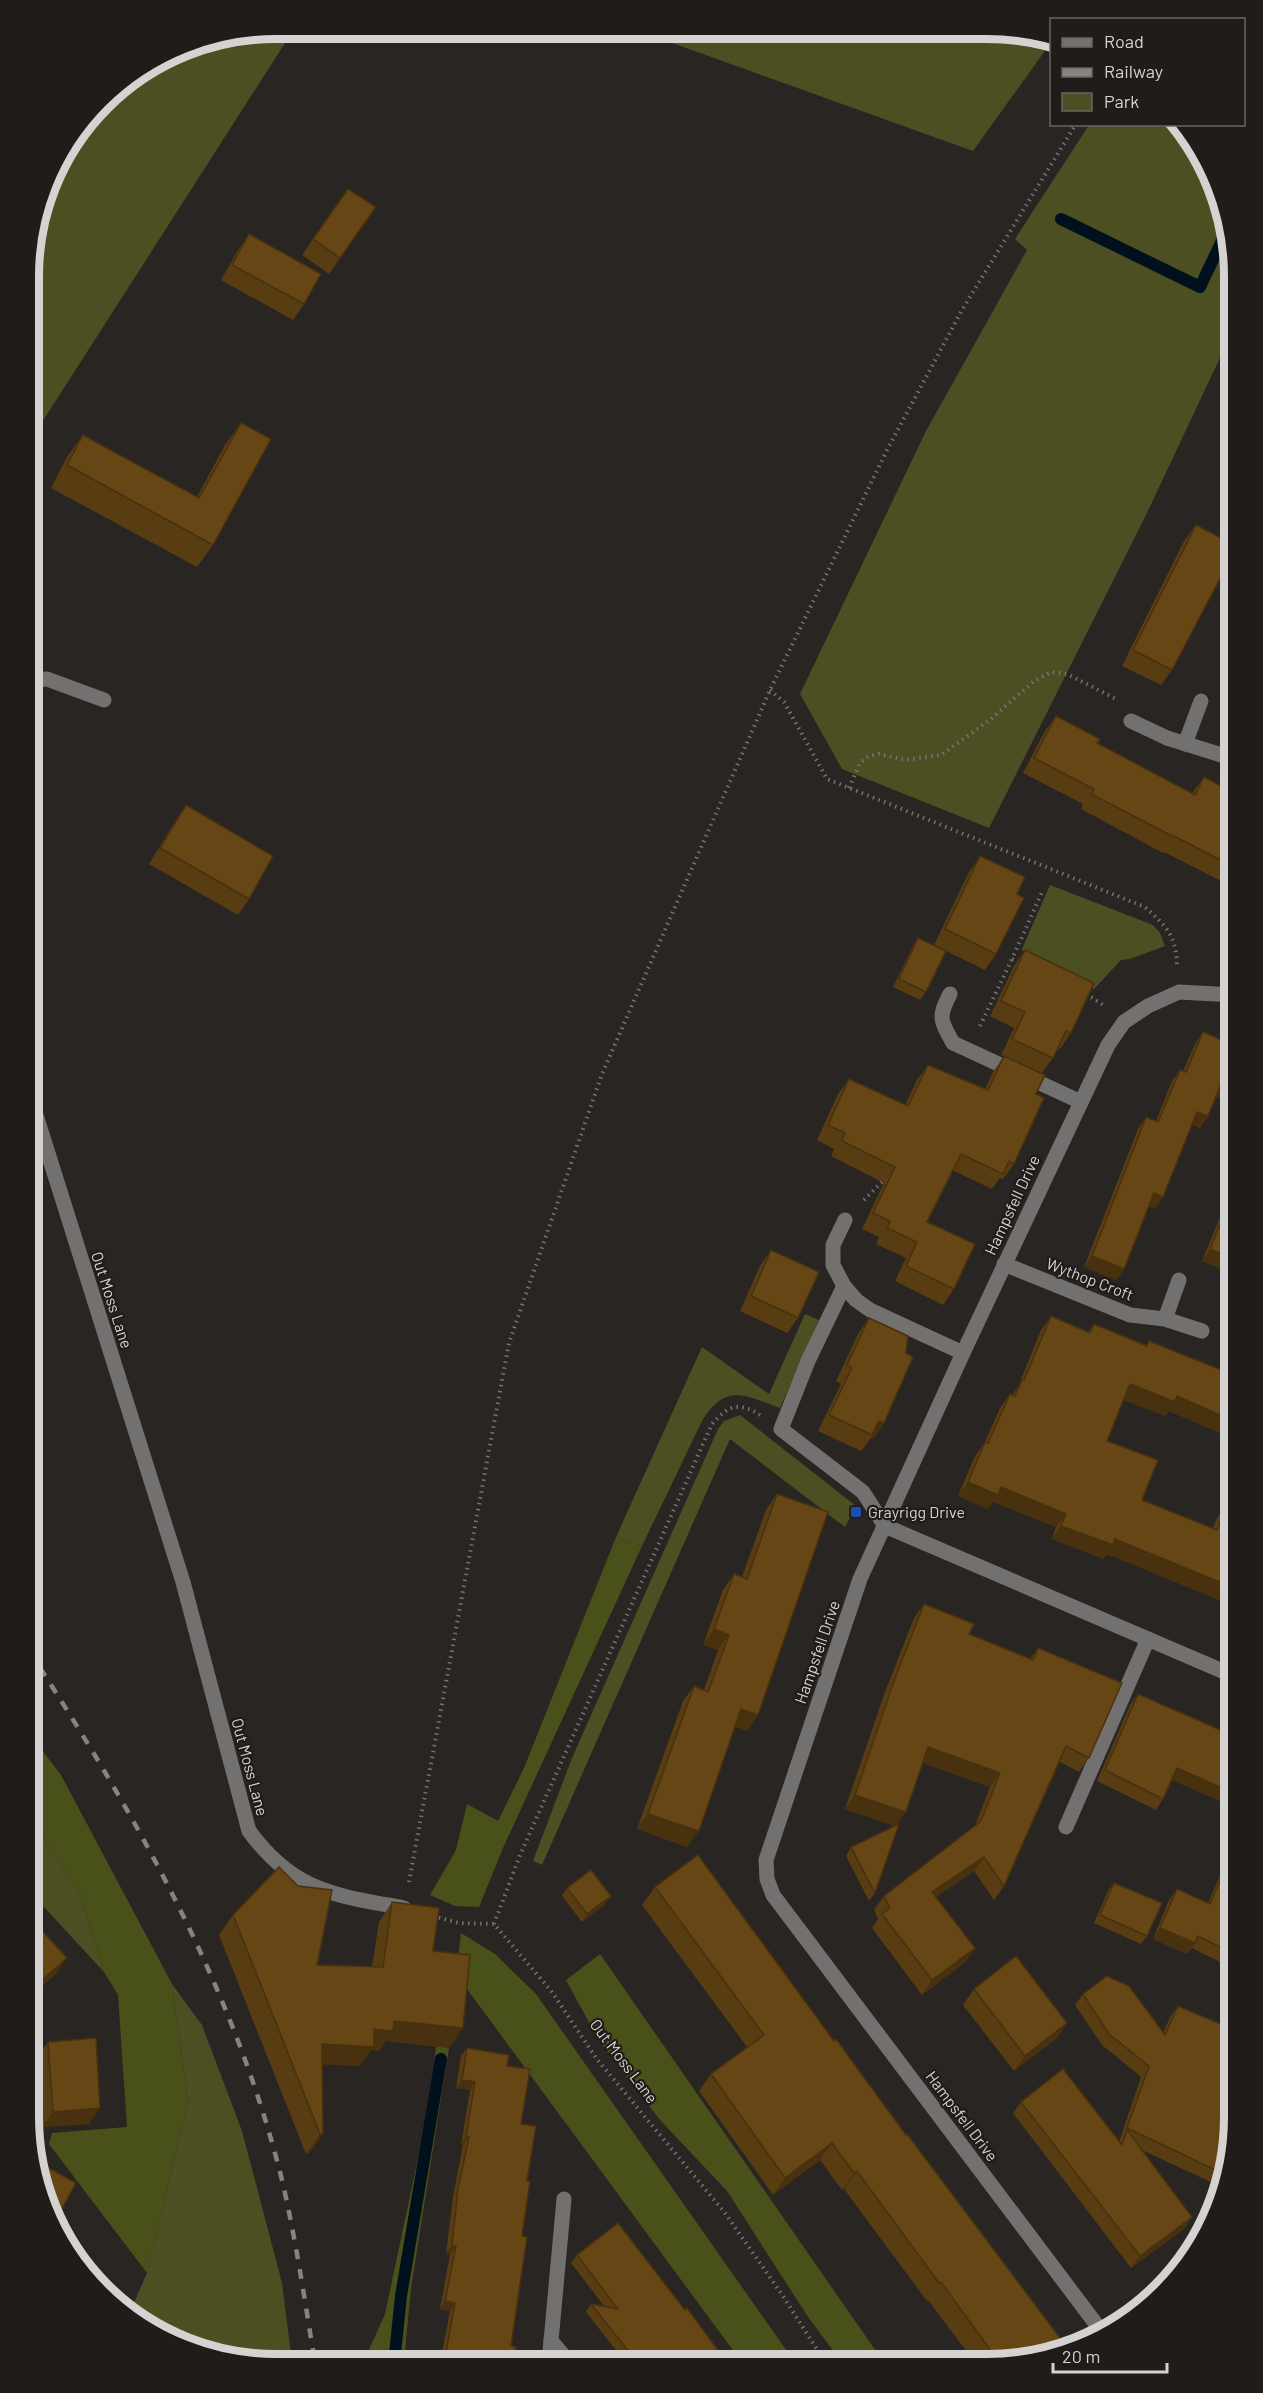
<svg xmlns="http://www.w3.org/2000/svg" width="1263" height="2393" font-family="Barlow,sans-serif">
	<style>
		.green { fill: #4b4f22 }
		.forest { fill: #4a5019 }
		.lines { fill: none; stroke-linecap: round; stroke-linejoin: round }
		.stream { stroke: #00111d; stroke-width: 12 }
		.path { stroke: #757270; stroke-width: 4; stroke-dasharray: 1.5 4.5; stroke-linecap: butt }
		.minor { stroke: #737170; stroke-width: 15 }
		.rail { stroke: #868381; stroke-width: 4.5; stroke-dasharray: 10 10; stroke-linecap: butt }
		.wall { fill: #583c12 }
		.shaded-wall { fill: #47310f }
		.building { fill: #664615; stroke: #47310f; stroke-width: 1.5 }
		.transit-dot { fill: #1a4fb4; stroke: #1f1c1a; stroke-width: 2 }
		.labels { text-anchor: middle; stroke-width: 4.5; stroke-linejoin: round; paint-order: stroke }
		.street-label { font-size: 16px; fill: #d5d3d1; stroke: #1f1c1a }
		.poi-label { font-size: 16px; fill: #d5d3d1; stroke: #1f1c1a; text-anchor: start }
		.rim { fill: none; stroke: #d5d3d1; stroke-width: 8 }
	</style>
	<rect width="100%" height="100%" fill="#292523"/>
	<g class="green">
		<path d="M276,29H294L30,441L31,244L54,166L113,90L182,47Z"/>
		<path d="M639,31L1035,33L1051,39L1052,41L973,151Z"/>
		<path d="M1089,125H1181L1193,138L1221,196L1234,276V328L1146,515L989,828L842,769L800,694L926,431L1027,250L1015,239Z"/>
		<path d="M1050,885L1153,925L1160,933L1165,946L1130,959L1121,960L1094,989L1027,959L1022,949Z"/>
		<path d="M805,1314L819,1320L780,1408C744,1395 726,1383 702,1421L642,1546L616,1537L702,1347L769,1394Z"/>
		<path d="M740,1415L856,1506L845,1527L730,1439L542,1865L533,1861L572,1758L718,1429L724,1421Z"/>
		<path d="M29,1817L80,1893L104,1972L44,1907L29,1921Z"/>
		<path d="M172,1984L202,2025L242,2131L282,2283L292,2362H243L167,2339L129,2314L147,2273L188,2101Z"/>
	</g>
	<g class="forest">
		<path d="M616,1537L642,1546L503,1848L479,1907L455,1906L430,1895L456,1850L467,1804L498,1821L524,1768Z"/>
		<path d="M29,1733L61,1775L172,1984L188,2101L147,2273L49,2144L52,2133L127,2127L118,1995L104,1972L80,1893L29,1817Z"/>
		<path d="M461,1933L495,1954L536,1994L796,2364H743L456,1974Z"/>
		<path d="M600,1954L885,2364H843L808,2317L727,2191L660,2120L598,2039L566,1980Z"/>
		<path d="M436,2046L449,2048L411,2288L404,2363H363L385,2314L432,2092Z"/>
	</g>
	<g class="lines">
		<g class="stream">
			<path d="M1061,219L1200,287L1227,230"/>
			<path d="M394,2363L401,2296L441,2059"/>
		</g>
		<g class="path">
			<path d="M770,690L784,702L827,779L1145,907C1166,926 1176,935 1177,965"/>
			<path d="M849,788L860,763L869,756L879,754L906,760L941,755L991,719L1034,681L1051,672L1067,674L1118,700"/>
			<path d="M1019,962L1012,959L1043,890"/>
			<path d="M1086,994L1105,1006"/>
			<path d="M980,1026L1012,959"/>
			<path d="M864,1200L884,1180"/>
			<path d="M1224,1343L1234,1349"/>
			<path d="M409,1882L509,1343L602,1074L770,690L887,450L962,310L1076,124"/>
			<path d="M433,1916L459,1923L494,1924L552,1992L596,2058L725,2213L783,2296L826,2364"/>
			<path d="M494,1924L520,1855L712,1424C728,1406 738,1401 760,1415"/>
		</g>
		<g class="minor">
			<path d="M30,680L47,679L104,700"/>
			<path d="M1131,721L1167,738L1234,759"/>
			<path d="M1185,744L1201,701"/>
			<path d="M950,994C938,1017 940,1020 953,1043L1081,1102"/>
			<path d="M30,1096L183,1582L249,1831C294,1892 334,1895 404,1908"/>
			<path d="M845,1220L833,1245V1265L844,1286L856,1300L870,1310L963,1353"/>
			<path d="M1004,1264L1130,1315L1165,1319L1202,1331"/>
			<path d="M844,1286L808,1361L781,1429L863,1492L885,1526"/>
			<path d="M1165,1319L1179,1280"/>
			<path d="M885,1526L1234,1676"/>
			<path d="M1066,1827L1148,1639"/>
			<path d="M1102,2332L773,1895L767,1879L766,1860L860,1579L963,1353L1108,1045L1124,1022L1148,1006L1179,992L1234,995"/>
			<path d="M551,2341L570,2363"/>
			<path d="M549,2363L564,2199"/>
		</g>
		<path class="rail" d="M29,1651C136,1814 235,1990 282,2180C296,2240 305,2302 315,2363"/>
	</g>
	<g class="wall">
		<path d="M348,189L376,207L329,274L302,255Z"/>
		<path d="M249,234L304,304L293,320L221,280L238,250Z"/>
		<path d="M241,423L213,545L197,567L51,488L67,457L83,435L197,497L225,445Z"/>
		<path d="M1196,525L1172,670L1161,685L1122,666L1184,541Z"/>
		<path d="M1056,716L1097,743L1192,793L1204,777L1232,866L1221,881L1164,852L1163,853L1081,809L1083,804L1023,773L1045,731Z"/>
		<path d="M186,805L249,899L238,915L149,864L175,821Z"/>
		<path d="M980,856L1017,894L996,954L985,970L934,945L969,872Z"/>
		<path d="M918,938L926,992L920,1000L893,987L913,946Z"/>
		<path d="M1025,950L1071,1033L1060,1049L1058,1048L1053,1058L1042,1073L1001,1055L1014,1028L990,1016L1014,966Z"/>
		<path d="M1203,1032L1234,1047V1104L1216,1097L1208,1116L1200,1128L1192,1124L1163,1197L1155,1208L1149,1206L1124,1269L1116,1280L1084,1267L1138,1129L1146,1117L1156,1121L1172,1081L1180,1070L1183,1071L1195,1044Z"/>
		<path d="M1004,1056L1036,1094L1014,1164L1003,1179L1000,1178L992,1189L952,1170L927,1222L954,1289L943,1305L895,1281L906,1258L876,1244L879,1237L862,1229L884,1183L831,1156L834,1149L817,1140L838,1094L849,1079L905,1105L917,1080L928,1065L985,1089L993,1072Z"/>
		<path d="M1234,1199V1274L1202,1261L1221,1215L1228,1204L1232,1205Z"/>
		<path d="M771,1250L798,1318L787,1333L740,1311L760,1266Z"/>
		<path d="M1051,1316L1088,1332L1094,1324L1146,1345L1149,1341L1231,1374L1234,1369V1439L1169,1411L1165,1416L1124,1400L1107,1441L1142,1500L1213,1528L1217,1518L1227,1504L1234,1507V1606L1107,1554L1103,1559L1052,1539L1056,1527L993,1502L988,1509L958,1496L975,1456L985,1442L1000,1408L1010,1394L1012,1395L1018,1387L1041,1330Z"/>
		<path d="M869,1318L884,1423L873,1439L871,1438L861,1451L818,1431L841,1384L836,1381L858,1334Z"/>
		<path d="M777,1494L758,1715L747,1731L735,1726L687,1847L637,1829L683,1701L694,1686L704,1690L718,1650L703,1645L723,1590L734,1574L742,1577L766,1510Z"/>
		<path d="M924,1604L969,1634L1030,1659L1038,1648L1089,1758L1079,1772L1060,1762L1004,1886L994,1900L974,1871L936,1897L975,1948L965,1962L922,1995L872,1928L878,1919L874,1910L884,1896L975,1826L990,1787L923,1763L896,1825L875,1893L869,1901L846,1856L851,1847L895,1826L845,1809L885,1692L914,1618Z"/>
		<path d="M1138,1694L1234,1807L1172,1780L1163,1799L1156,1810L1097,1781L1130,1705Z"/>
		<path d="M1226,1867L1234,1870V1969L1192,1948L1187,1954L1153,1939L1169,1900L1177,1889L1208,1903L1219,1878Z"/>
		<path d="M1114,1883L1147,1936L1141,1944L1094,1923L1108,1891Z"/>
		<path d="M655,1887L834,2041L1067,2351L987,2364H976L928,2300L927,2301L844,2189L842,2190L820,2160L773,2195L699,2091L711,2074L747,2047L642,1905Z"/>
		<path d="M567,1888L605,1904L582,1922L562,1896Z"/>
		<path d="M392,1902L433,1951L449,2048L386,2041L379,2051L371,2050L360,2066L322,2064L323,2134L309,2153L306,2154L219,1935L233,1915L317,1965L372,1966L379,1922Z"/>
		<path d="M974,1989L1067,2023L1056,2039L1014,2071L963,2005Z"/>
		<path d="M1083,1994L1163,2033L1170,2017L1178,2006L1223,2025L1234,1998V2134L1224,2174L1217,2185L1142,2150L1192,2217L1184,2229L1131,2268L1013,2113L1021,2102L1119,2141L1120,2140V2139L1141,2077L1102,2045L1075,2005Z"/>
		<path d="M48,2042L89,2124L42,2127L37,2057Z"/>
		<path d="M467,2048L507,2066L521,2124L527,2181L511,2346L513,2363H440L450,2311L440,2309L450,2254L446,2253L453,2197L463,2145H461L470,2090L456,2088L461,2056Z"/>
		<path d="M577,2255L728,2364L626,2363L586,2312L591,2304L604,2306L571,2263Z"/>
	</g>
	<g class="shaded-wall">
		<path d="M1221,1084L1234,1090V1104L1213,1096Z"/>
		<path d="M1197,1112L1208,1116L1200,1128L1190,1123Z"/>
		<path d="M1154,1193L1163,1197L1155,1208L1146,1204Z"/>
		<path d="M1210,1249L1234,1259V1274L1202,1261Z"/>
		<path d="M1092,1256L1124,1269L1116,1280L1084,1267Z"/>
		<path d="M1130,1384L1177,1396L1234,1421V1439L1169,1411L1165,1416L1120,1398Z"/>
		<path d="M879,1421L884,1423L873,1439L871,1438Z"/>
		<path d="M968,1482L1001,1487L1066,1514L1056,1527L993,1502L988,1509L958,1496Z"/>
		<path d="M1061,1526L1115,1539L1234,1588V1606L1107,1554L1103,1559L1052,1539Z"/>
		<path d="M714,1629L729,1635L718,1650L703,1645Z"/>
		<path d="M741,1709L758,1715L747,1731L730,1725Z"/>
		<path d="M928,1747L1000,1773L990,1787L918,1761Z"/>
		<path d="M1177,1768L1234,1793V1807L1169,1779Z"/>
		<path d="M855,1795L906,1812L896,1826L845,1809Z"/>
		<path d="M648,1814L699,1831L687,1847L637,1829Z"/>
		<path d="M984,1857L974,1871L922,1906L932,1892Z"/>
		<path d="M611,1896L605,1904L582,1922L587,1914Z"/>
		<path d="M1160,1928L1195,1943L1187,1954L1153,1939Z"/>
		<path d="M975,1948L965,1962L922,1995L932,1980Z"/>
		<path d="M67,1958L56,1974L29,1998V1993L31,1990Z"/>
		<path d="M394,2021L463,2028L449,2048L386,2041L379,2051L371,2050L360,2066L308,2064L322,2044L374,2029Z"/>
		<path d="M1067,2023L1056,2039L1014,2071L1025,2056Z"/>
		<path d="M462,2080L475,2082L470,2090L456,2088Z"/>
		<path d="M100,2108L89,2124L42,2127L53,2112Z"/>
		<path d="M320,2134H323L309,2153L306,2154Z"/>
		<path d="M466,2137H469L463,2145H461Z"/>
		<path d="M832,2143L820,2160L773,2195L785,2178Z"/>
		<path d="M857,2171L844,2189L842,2190L854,2173Z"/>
		<path d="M1192,2217L1184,2229L1131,2268L1140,2256Z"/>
		<path d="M452,2245L456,2246L450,2254L446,2253Z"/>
		<path d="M445,2301L455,2303L450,2311L440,2309Z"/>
	</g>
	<g class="building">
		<path d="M348,189L376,207L340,258L313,239Z"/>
		<path d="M249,234L321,274L304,304L232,265Z"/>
		<path d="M241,423L271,439L213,545L67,465L83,435L199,498Z"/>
		<path d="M1196,525L1234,545V552L1172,670L1133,650Z"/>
		<path d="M1056,716L1100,739L1097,743L1195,795L1204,777L1234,793V860L1232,866L1174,836V837L1091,794L1094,789L1034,758Z"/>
		<path d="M186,805L273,856L249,899L160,848Z"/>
		<path d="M980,856L1025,877L1017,894L1024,898L996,954L945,929Z"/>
		<path d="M918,938L946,951L926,992L899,979Z"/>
		<path d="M1025,950L1094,983L1071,1033L1066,1031L1053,1058L1012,1039L1025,1012L1001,1001Z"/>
		<path d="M1203,1032L1233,1045V1047H1234V1090L1221,1084L1208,1116L1197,1112L1163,1197L1154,1193L1124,1269L1092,1256L1146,1117L1158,1122L1180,1070L1186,1072Z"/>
		<path d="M1004,1056L1045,1075L1036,1094L1044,1098L1014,1164L1009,1161L1003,1174L961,1154L927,1222L975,1244L954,1289L906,1266L917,1242L887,1228L890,1221L873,1213L895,1167L842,1141L845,1133L828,1125L849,1079L908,1106L928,1065L988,1090Z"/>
		<path d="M1228,1204L1234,1206V1259L1210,1249Z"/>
		<path d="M771,1250L819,1272L798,1318L751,1296Z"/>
		<path d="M1051,1316L1090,1333L1094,1324L1147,1346L1149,1341L1234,1375V1421L1177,1396L1175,1402L1130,1384L1107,1441L1158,1460L1142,1500L1217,1530L1227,1504L1234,1507V1588L1115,1539L1113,1545L1061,1526L1066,1514L1001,1487L998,1495L968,1482L985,1442L988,1443L1010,1394L1015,1396L1022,1380H1024Z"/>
		<path d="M869,1318L908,1336L906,1353L913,1357L884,1423L879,1421L872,1435L829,1415L852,1368L847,1365Z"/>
		<path d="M777,1494L828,1512L758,1715L741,1709L699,1831L648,1814L694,1686L708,1692L729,1635L714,1629L734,1574L747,1579Z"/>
		<path d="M924,1604L974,1624L969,1634L1033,1660L1038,1648L1122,1683L1089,1758L1066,1746L1004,1886L984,1857L932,1892L975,1948L932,1980L882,1914L890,1908L884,1896L981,1821L1000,1773L928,1747L906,1812L855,1795L895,1678Z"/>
		<path d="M1138,1694L1234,1736V1793L1177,1768L1163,1799L1105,1770Z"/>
		<path d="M899,1824L875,1893L851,1847Z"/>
		<path d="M698,1855L834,2041L836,2039L906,2135L907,2134L1069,2350L999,2362L941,2282L939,2283L857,2171L854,2173L832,2143L785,2178L711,2074L764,2035L655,1887Z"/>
		<path d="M279,1867L298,1886L332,1890L317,1965L383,1967L392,1902L439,1908L433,1951L470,1955L463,2028L394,2021L393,2031L374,2029V2047L322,2044L323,2134H320L233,1915Z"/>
		<path d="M1226,1867L1234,1870V1954L1198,1936L1195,1943L1160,1928L1177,1889L1210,1904Z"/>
		<path d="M591,1870L611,1896L587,1914L567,1888Z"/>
		<path d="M1114,1883L1162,1903L1147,1936L1100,1915Z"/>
		<path d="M35,1923L67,1958L31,1990L29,1987V1929Z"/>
		<path d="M1016,1956L1067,2023L1025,2056L974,1989Z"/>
		<path d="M1107,1976L1129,1986L1165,2035L1178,2006L1225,2026L1234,2005V2134L1224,2174L1127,2128L1149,2066L1109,2034L1083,1994Z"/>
		<path d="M96,2038L100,2108L53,2112L48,2042Z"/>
		<path d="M467,2048L509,2055L507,2066L530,2069L521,2124L536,2126L527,2181H530L522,2236L527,2237L511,2346L516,2347L513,2363H444L455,2303L445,2301L456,2246L452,2245L458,2189L469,2137H466L475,2082L462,2080Z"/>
		<path d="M1063,2069L1122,2145L1127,2130L1192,2217L1140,2256L1021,2102Z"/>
		<path d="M38,2162L76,2183L54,2223L42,2197L36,2165Z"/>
		<path d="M618,2223L685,2310L687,2308L728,2364L638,2363L591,2304L618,2309L577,2255Z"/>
	</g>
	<rect class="transit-dot" x="850" y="1506" width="12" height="12" rx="3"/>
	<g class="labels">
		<g class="street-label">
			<text transform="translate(1012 1205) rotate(-65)" y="6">Hampsfell Drive</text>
			<text transform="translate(1090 1279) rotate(21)" y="6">Wythop Croft</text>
			<text transform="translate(112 1300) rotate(72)" y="6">Out Moss Lane</text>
			<text transform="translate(817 1652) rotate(-71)" y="6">Hampsfell Drive</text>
			<text transform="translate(250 1767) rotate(75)" y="6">Out Moss Lane</text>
			<text transform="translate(624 2061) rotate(53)" y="6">Out Moss Lane</text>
			<text transform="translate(962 2116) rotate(53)" y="6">Hampsfell Drive</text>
		</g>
		<g class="poi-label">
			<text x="868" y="1518">Grayrigg Drive</text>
		</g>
	</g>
	<path d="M0 0H1263V2393H0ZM276 39H987A237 237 0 0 1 1224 276V2117A237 237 0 0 1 987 2354H276A237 237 0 0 1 39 2117V276A237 237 0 0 1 276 39Z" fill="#1f1c1a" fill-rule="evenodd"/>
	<path class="rim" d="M276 39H987A237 237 0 0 1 1224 276V2117A237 237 0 0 1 987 2354H276A237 237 0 0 1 39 2117V276A237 237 0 0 1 276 39Z"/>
	<rect x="1050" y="18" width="195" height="108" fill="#1f1c1a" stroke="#686563" stroke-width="1.5"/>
	<rect x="1062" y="38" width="30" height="9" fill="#737170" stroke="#686563" stroke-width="1.5"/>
	<text x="1104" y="48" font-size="18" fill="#d5d3d1">Road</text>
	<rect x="1062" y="68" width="30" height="9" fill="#868381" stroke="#686563" stroke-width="1.5"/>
	<text x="1104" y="78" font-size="18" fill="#d5d3d1">Railway</text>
	<rect x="1062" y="93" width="30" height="18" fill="#4b4f22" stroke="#686563" stroke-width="1.5"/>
	<text x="1104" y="108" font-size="18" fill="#d5d3d1">Park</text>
	<path d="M1053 2363v9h114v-9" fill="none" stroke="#d5d3d1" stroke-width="3"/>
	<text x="1062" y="2363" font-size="18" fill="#d5d3d1" stroke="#1f1c1a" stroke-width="4.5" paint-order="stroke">20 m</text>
</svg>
